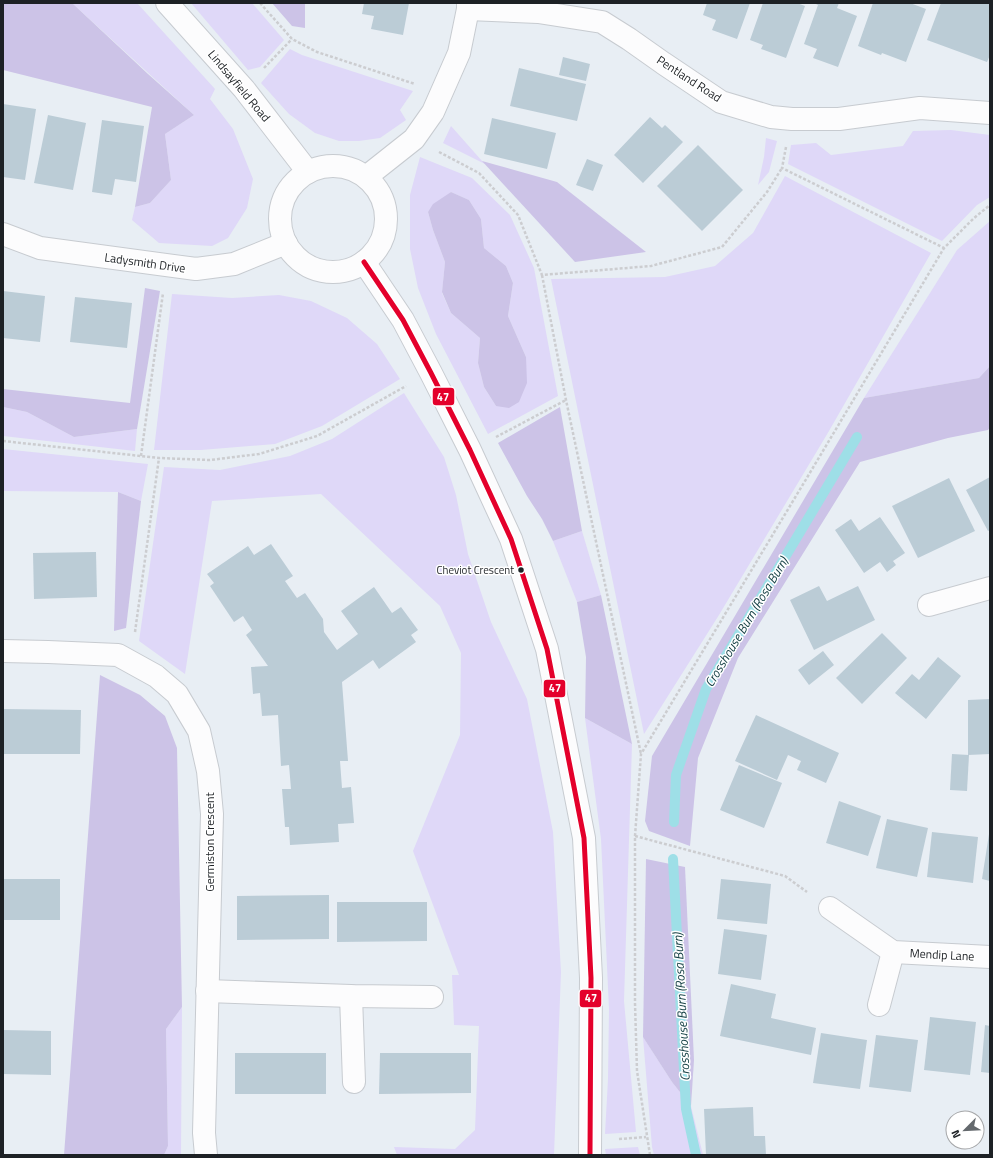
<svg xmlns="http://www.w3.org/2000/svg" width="993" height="1158" font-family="'Titillium Web',sans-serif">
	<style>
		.green { fill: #dfd8f8; fill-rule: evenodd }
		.forest { fill: #ccc3e7 }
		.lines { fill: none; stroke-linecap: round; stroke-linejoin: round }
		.stream { stroke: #9edfe7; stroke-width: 10 }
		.building { fill: #bbccd6 }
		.minor-casing { stroke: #c7cbd0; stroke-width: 24 }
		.path { stroke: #cccdd0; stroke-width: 2.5; stroke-dasharray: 3 2; stroke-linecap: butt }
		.minor { stroke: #fcfcfd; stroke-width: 22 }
		.bus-1-casing { stroke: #fff; stroke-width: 8 }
		.bus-1 { stroke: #e4002b; stroke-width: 5 }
		.bus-dot { fill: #1d2125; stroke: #fff; stroke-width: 1.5 }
		.labels { text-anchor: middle; stroke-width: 3; stroke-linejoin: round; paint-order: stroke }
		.bus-label { font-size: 11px; fill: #1d2125; stroke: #fff; text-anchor: end }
		.street-label { font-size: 12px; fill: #1d2125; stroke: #fff }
		.water-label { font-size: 13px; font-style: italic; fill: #184347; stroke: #fff }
		.line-badge { stroke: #fff; stroke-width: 1.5 }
		.badge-label { font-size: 11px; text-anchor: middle; font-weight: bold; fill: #fff }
	</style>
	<rect width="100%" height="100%" fill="#e8eef4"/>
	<g class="green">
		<path d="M72,3H137L215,89L210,99L233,129L253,179L247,208L228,238L212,246L159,243L132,220L135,207L150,203L171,180L165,134L194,115Z"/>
		<path d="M191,3H252L284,40L260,67L248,70Z"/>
		<path d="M290,49L302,55L413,91L400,110L406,120L380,138L359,141H339L315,133L289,114L261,83Z"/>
		<path d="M451,126L482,161L487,165L443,143Z"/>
		<path d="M951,130L990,135V197L977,205L942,241L788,164L791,145L816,143L831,155L903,146L913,131Z"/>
		<path d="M766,138L777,141L769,172L758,185L764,157Z"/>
		<path d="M420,157L472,178L510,215L534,268L558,396L488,434L436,334L418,288L410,249V195ZM451,192L469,200L481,219L484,248L506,266L513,283L508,316L526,357L496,406L484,387L478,363L480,338L451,313L442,293L445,262L433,230L428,212Z"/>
		<path d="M785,176L931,253L829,431L719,615L644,734L551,279L665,277L715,266L753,233Z"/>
		<path d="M990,221V366L979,378L864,398L957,250Z"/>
		<path d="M172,294L232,298L279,295L311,301L347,318L377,344L400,379L322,426L275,444L201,450H154Z"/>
		<path d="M404,393L444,457L456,495L468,554L491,622L527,699L553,832L561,972L554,1155H397L394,1147L455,1149L475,1130L479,1026L454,1025L452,975H459L413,851L460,735L461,653L440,606L321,494L212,501L185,674L139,641L164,467L220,470L290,456L332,439Z"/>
		<path d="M3,407L27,412L74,437L137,429L135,451L3,436Z"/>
		<path d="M3,449L148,464L141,501L118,492L3,491Z"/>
		<path d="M582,531L601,595L577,602L553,541Z"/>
		<path d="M585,718L632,744L624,1001L636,1132L605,1134L608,1079L609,1009L601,839Z"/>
		<path d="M182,1007L181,1155H164L168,1146L166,1029Z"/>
		<path d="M643,1037L672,1082L691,1106L703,1155H654L652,1147Z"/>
		<path d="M638,1147L640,1155H606L605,1149Z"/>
	</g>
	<g class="forest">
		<path d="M3,3H72L148,74L194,115L165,134L171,180L150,203L135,207L152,107L3,70Z"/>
		<path d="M272,3H305V28L292,26Z"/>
		<path d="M482,161L557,182L646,252L575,262Z"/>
		<path d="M451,192L469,200L481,219L484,248L506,266L513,283L508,316L526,357L527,383L519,402L509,408L496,406L484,387L478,363L480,338L451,313L442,292L445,262L433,230L428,212L433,204Z"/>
		<path d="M145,288L160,291L137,429L74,437L27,412L3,407V389L130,403Z"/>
		<path d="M990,366V427L988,430L948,438L860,462L738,658L698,758L690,846L649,831L645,821L652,756L864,398L979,378Z"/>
		<path d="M560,407L582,531L553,541L542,519L527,496L498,443Z"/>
		<path d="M118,492L141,501L126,628L114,631Z"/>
		<path d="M601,595L632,744L585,718L586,657L577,602Z"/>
		<path d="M100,675L140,695L165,716L177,748L182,1007L166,1029L168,1146L164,1155H64Z"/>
		<path d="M646,859L685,867L694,1060L691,1106L672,1082L643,1037Z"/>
	</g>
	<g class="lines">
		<g class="stream">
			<path d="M674,822L676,775L706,689L857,437"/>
			<path d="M673,859L686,1109L696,1155"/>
		</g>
	</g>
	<g class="building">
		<path d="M364,3H409L403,35L371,29L374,16L362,14Z"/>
		<path d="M707,3H750L737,39L712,30L716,20L703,15Z"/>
		<path d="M763,3H797L805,6L786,58L761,49L763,45L750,40Z"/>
		<path d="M814,3H839L837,8L857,16L838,67L813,58L817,49L804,44L818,5Z"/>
		<path d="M873,3H910L926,9L906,62L882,53L881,55L858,46Z"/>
		<path d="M941,3H990V55L987,62L927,40Z"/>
		<path d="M563,57L590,64L586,81L559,75Z"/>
		<path d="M519,68L586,84L577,121L510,106Z"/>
		<path d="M3,104L36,109L25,180L3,177Z"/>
		<path d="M48,115L86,123L73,190L34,183Z"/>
		<path d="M650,117L662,128L665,125L683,142L643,183L614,155Z"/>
		<path d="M492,118L556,133L547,169L484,154Z"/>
		<path d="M102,120L144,126L136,182L115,179L112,195L92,192Z"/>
		<path d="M698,145L743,190L702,231L657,186Z"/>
		<path d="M587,159L603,165L593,191L576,185Z"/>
		<path d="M3,291L45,296L40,342L3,338Z"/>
		<path d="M75,297L132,303L127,348L70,342Z"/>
		<path d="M990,477V530L988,531L966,490Z"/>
		<path d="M949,478L975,531L918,558L892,506Z"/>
		<path d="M880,517L905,553L893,561L896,565L887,572L880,562L864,573L835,530L851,519L859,531Z"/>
		<path d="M271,544L293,576L285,581L297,598L305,593L323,619L324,632L337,650L358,634L341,611L374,587L392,613L401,607L418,630L411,635L416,642L379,669L373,660L342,682L348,761H340L342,788L351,787L354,823L338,824L339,842L290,845L289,827H285L282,789H291L289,765L281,766L278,715L262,716L260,693L253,694L251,667L268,666L246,635L252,630L243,616L234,622L210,586L214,583L207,574L248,546L254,555Z"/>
		<path d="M96,552L97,597L34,599L33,553Z"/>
		<path d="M819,586L827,601L858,586L875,620L814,650L790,600Z"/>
		<path d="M882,633L907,658L862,704L836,678Z"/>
		<path d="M823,651L834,665L809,685L798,670Z"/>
		<path d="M938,657L961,676L926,719L895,693L912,674L919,680Z"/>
		<path d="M990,699V754L968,755V700Z"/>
		<path d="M3,709L81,710L80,754H3Z"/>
		<path d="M756,715L839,753L826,783L797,770L801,761L788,755L777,780L735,761Z"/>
		<path d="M952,754L969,755L967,791L950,790Z"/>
		<path d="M739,765L782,783L764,828L720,810Z"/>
		<path d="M839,801L881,816L868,856L826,843Z"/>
		<path d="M887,819L928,828L917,877L876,868Z"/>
		<path d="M932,832L978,837L973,883L927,877Z"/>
		<path d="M989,834L990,835V881L982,879Z"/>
		<rect x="3" y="879" width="57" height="41"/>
		<path d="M721,879L771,884L767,924L717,919Z"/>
		<path d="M329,895V939L237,940V896Z"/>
		<path d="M337,902H427V941L337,942Z"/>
		<path d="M724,929L767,935L761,980L718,974Z"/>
		<path d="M731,984L776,994L771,1018L816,1028L811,1055L720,1036Z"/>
		<path d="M930,1017L976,1022L970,1075L924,1070Z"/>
		<path d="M985,1025L990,1026V1073L981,1072Z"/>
		<path d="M3,1030L51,1031V1075L3,1074Z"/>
		<path d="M821,1033L867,1040L860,1089L813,1083Z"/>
		<path d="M876,1035L918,1040L911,1092L869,1087Z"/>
		<rect x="235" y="1053" width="91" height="41"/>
		<path d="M380,1053H471V1093L379,1094Z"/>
		<path d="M753,1107L754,1136H765L766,1155H706L704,1109Z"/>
	</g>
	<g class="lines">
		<g class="minor-casing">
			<g id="minor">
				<path d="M167,3L244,89L308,172"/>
				<path d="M468,9L538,12L602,22L629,39L663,63L721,102L771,117L792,119H839L920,108L990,113"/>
				<circle cx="333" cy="219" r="53"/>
				<path d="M366,177L414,139L433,112L459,53L468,9V3"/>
				<path d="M3,234L40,248L196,269L234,264L286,243"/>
				<path d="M364,262L403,320L431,373L470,450L511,539L547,649L584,838L591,978L590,1155"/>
				<path d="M929,605L990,588"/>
				<path d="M3,651L48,652L118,655L156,676L177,694L199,731L208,771L212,814L204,1133L206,1155"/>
				<path d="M830,908L893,952L990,957"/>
				<path d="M207,991L351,996L432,997"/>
				<path d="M351,996L354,1082"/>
				<path d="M879,1005L893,952"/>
			</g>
		</g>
		<g class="path">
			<path d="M260,3L292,39L317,52L415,84"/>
			<path d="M264,68L292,39"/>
			<path d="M786,147L782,168L944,248"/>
			<path d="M439,152L479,173L518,215L542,275L651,266L722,247L767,192L782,168"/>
			<path d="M542,275L566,400L641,754"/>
			<path d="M496,437L566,400"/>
			<path d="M3,441L159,458L210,460L259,454L317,436L406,386"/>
			<path d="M141,456L163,293"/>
			<path d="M135,632L159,458"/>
			<path d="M635,836L785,876L807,892"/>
			<path d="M619,1139L646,1137"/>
			<path d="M650,1155L637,1071L635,1003V836L641,754L808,476L944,248L974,218L990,205"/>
		</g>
		<use href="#minor" class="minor"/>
		<g class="bus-1-casing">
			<path id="bus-1" d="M364,262L403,320L431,373L470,450L511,539L547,649L584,838L591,978L590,1155"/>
		</g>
		<use href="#bus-1" class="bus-1"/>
	</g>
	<circle class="bus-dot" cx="521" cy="570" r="3.5"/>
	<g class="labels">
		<g class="bus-label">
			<text x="514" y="574">Cheviot Crescent</text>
		</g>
		<g class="street-label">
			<text transform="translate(689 79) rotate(33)" y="4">Pentland Road</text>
			<text transform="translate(239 86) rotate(50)" y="4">Lindsayfield Road</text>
			<text transform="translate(145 263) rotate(8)" y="4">Ladysmith Drive</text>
			<text transform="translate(210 842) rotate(-90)" y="4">Germiston Crescent</text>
			<text transform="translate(942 955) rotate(3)" y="4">Mendip Lane</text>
		</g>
		<g class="water-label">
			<text transform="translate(746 622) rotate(-59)" y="5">Crosshouse Burn (Rosa Burn)</text>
			<text transform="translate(681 1007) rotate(-93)" y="5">Crosshouse Burn (Rosa Burn)</text>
		</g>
	</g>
	<g class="line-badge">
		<rect x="432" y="387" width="23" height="19" rx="4" fill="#e4002b"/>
		<rect x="543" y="679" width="23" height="19" rx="4" fill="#e4002b"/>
		<rect x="579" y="989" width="23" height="19" rx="4" fill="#e4002b"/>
	</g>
	<g class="badge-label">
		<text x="443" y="401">47</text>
		<text x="555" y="692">47</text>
		<text x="591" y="1002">47</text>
	</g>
	<rect width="993" height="1158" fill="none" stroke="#1d2125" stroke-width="8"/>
	<g transform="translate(965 1130) rotate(246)"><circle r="19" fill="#ffffff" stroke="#a5a6a8"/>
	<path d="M0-3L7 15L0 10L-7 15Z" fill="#64696d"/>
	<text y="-6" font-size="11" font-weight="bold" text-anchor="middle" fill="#1d2125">N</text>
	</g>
</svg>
